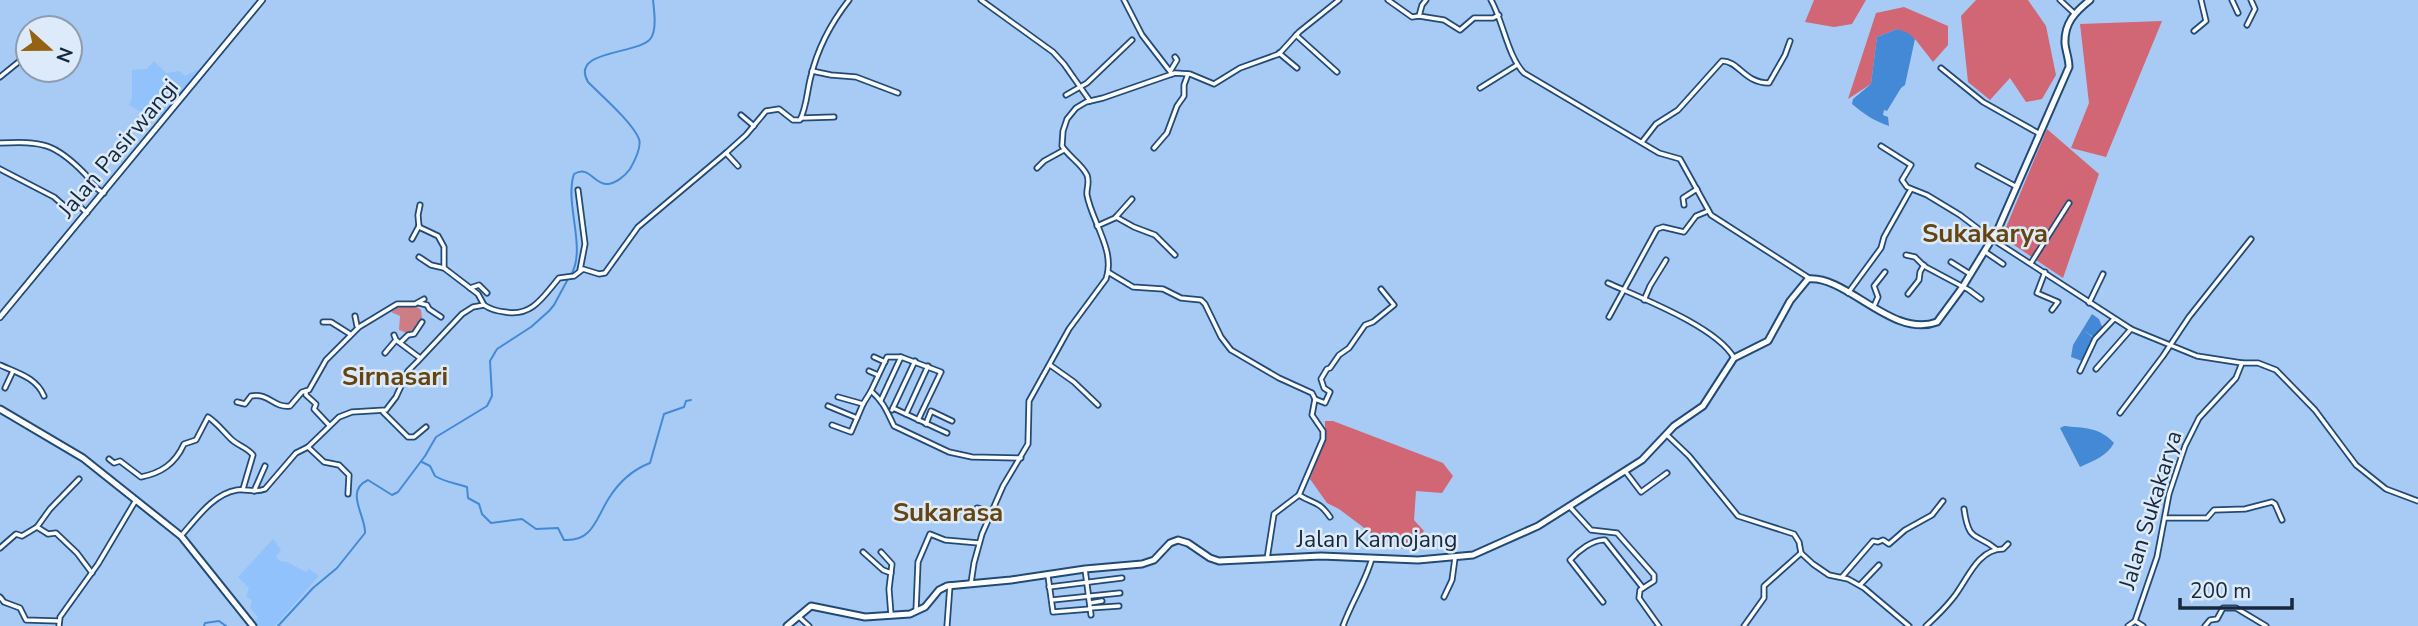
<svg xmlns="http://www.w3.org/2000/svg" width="2418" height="626" font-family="'Nunito Sans',sans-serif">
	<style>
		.built { fill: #91c2fc }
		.green { fill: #cc7d85 }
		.forest { fill: #d16674 }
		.water { fill: #4489d5 }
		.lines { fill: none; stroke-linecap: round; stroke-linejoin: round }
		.stream { stroke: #4489d5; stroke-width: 2 }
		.minor-casing { stroke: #224a76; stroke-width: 7 }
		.tertiary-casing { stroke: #224a76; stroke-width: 8 }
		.secondary-casing { stroke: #224a76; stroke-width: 9 }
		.minor { stroke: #fff; stroke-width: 3.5 }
		.tertiary { stroke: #fff; stroke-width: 4.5 }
		.secondary { stroke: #fff; stroke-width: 5 }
		.labels { text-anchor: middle; stroke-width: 5; stroke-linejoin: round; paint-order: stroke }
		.street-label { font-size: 23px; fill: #17283c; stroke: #dceafa }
		.quarter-label { font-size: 26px; font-weight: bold; fill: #65440f; stroke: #dceafa }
	</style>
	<rect width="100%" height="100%" fill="#a8cbf5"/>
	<g class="built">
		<path d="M154,61L166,73L180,71L185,76L197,70L200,72L159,122L129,105L132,98V70L147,69Z"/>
		<path d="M273,539L281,550L276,557L280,561L287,562L306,572L309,569L319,576L275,626H257L254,622L258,617L250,608L252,600L246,597L249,588L238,577Z"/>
	</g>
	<path class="green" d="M400,305H415L421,310L422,318L412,335L399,330L400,316L391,312Z"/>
	<g class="forest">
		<path d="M1814,0H1866L1852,24L1834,27L1805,22Z"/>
		<path d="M1976,0H2028L2046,26L2056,75L2042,99L2026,102L2010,78L1990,100L1968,82L1961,16Z"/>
		<path d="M1904,7L1948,26V45L1933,62L1915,39L1897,29L1877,37L1871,84L1848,99L1876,13Z"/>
		<path d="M2162,21L2106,157L2071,148L2089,103L2080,24Z"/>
		<path d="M2047,129L2099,174L2063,278L2002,237Z"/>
		<path d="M1325,421H1333L1443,463L1453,476L1442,493L1416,491L1414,520L1424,531L1410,549L1395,548L1375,536L1339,509L1327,503L1310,479L1325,441Z"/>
	</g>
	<g class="water">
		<path d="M1897,29L1908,33L1915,39L1905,85L1901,88L1887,111L1884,110L1883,115L1888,117L1889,126C1874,121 1864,114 1852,104L1853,99L1871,84L1877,37Z"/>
		<path d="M2092,314L2099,319L2103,329L2095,338L2083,330L2095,339L2082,361L2071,357L2073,345Z"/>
		<path d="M2064,426C2083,428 2100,427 2114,443C2107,456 2093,461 2080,467L2060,428Z"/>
	</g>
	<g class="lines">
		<g class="stream">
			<path d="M571,275C587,248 564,203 574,174C590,165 593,184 607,184C615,184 625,176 630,169C634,162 642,148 639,139C633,123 601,95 588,82C569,49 640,55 651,38C657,29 654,10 653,0"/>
			<path d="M422,462L430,466L435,476C445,482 455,483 467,487L468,498L479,504L482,514L491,523L522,519L536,529L558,528L564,540C593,542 596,518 609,498C619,482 632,470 650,463L664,414L684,407L686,401L691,400"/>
			<path d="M204,626L205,623L219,621L226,626"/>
			<path d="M278,626L313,588L337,568L365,533C366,516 344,491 368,480L392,495L398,492L425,456L436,437L487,406L492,396L490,361L497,349L531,327L549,311L554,305L568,279"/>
		</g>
		<g class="minor-casing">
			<g id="minor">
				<path d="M981,0L1053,52L1064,64L1090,101"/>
				<path d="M1124,0L1142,35L1172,74"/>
				<path d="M1388,0L1412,17L1419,16"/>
				<path d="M1426,0L1422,5L1419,16L1444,20L1460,30L1474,18H1493L1499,15"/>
				<path d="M1491,0C1503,21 1508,57 1524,73L1659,153L1680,159L1711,215L1809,278"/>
				<path d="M2060,0L2075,14"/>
				<path d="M2232,0L2238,13"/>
				<path d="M2247,25L2255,9L2251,0"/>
				<path d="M2194,31L2206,21L2201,0"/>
				<path d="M1296,35L1337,72"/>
				<path d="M1279,53L1297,68"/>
				<path d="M1941,68L1983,102L2040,134"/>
				<path d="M1171,70L1177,60L1175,57"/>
				<path d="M812,71L831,75L856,77L898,93"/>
				<path d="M0,77L21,60"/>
				<path d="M1480,88L1517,65"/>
				<path d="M1066,95L1087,83L1132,40"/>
				<path d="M741,115L754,126"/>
				<path d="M802,118L834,117"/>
				<path d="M1642,142L1656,124L1678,110L1722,61C1739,61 1744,83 1769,83L1785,55L1790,41"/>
				<path d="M0,143C42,141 55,143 85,174C92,182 93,188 104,193"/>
				<path d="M1881,146L1911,165L1902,180L1907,187L1927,195L1960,215L1989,237L2131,329L2197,356L2242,363L2236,378L2199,418L2185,446L2169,494L2157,557L2135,621L2143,626"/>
				<path d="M1154,148L1167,133L1177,106L1184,96V85L1188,74"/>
				<path d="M726,153L738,166"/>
				<path d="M1978,166L2017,187"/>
				<path d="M1037,168L1044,161L1064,150"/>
				<path d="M0,169L54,197L70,211L78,205L87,213"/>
				<path d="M578,190L585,244L580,270"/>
				<path d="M420,205L418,215L419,227L438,236L444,247V268L478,294L484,305"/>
				<path d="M1684,205L1683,198L1697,189"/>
				<path d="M1116,217L1134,227L1155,235L1175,255"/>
				<path d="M1097,226L1115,218L1132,199"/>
				<path d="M412,239L419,226"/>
				<path d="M1984,251L2003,264"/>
				<path d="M1906,255L1915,257L1924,266L1969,290L1981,299"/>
				<path d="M419,257L431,265L444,268"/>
				<path d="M1951,262L1970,274"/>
				<path d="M2031,263L2069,203"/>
				<path d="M1108,272L1133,287L1163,289L1181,298L1201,300L1205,304L1221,337L1231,350L1279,378L1312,393L1315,399L1312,415L1323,431V439L1299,495L1274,514L1267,559"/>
				<path d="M2045,272L2037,293L2058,302L2052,310"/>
				<path d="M1608,283C1641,298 1717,327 1734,358"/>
				<path d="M470,288L479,285L487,293"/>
				<path d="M1848,293L1881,248L1884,237L1911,189"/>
				<path d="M1908,294L1919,280L1920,272L1924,265"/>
				<path d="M1644,300L1650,286L1666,260"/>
				<path d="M419,303L427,305L429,309L441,317"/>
				<path d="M2089,303L2103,274"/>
				<path d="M1874,306L1878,297L1874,286L1885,272"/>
				<path d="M355,316L357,326"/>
				<path d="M1609,317L1657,229L1663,227L1684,232L1696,216L1708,211"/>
				<path d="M323,322H331L350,334"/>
				<path d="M394,335L396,340L420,358"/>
				<path d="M401,342L408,335L414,334L422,322"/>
				<path d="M385,353L396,340"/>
				<path d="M874,357L885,362"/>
				<path d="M2242,363H2258L2276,370L2315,410L2356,465L2386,489L2418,501"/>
				<path d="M0,365C17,373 36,377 44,396"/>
				<path d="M1050,365L1074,382L1098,405"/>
				<path d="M2096,369L2131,329"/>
				<path d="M869,371L878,375"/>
				<path d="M2080,371L2095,339L2114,319"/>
				<path d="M5,388L13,371"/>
				<path d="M306,391V395L316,404L314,409L329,425"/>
				<path d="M838,397L863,404"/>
				<path d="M1315,399L1325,403L1330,392L1324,388L1321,379L1327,369L1330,368L1339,355L1349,348L1365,325L1373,322L1394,305L1381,289"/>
				<path d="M881,400L901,357"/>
				<path d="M237,402L245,404L251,396C270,393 273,408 290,406L302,392L309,390L326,360L359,327L397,304H415L424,299"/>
				<path d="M828,406L857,418"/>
				<path d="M893,408L947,433"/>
				<path d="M892,410L915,361"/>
				<path d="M383,412L408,437H414L426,427"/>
				<path d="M2120,413L2163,356L2189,317L2251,239"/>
				<path d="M906,414L928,366"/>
				<path d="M918,420L941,372L901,357H887L871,391C884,402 887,412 894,426L949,452L972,457L1021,458"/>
				<path d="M926,424L931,411L952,421"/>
				<path d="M832,425L851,432L863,404L871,391"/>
				<path d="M1667,435L1689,456L1738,516L1794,534L1799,542L1801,553L1813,564L1829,575L1848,579L1864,588L1909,626"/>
				<path d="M308,447L324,462L339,465L349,475L348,494"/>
				<path d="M109,459L114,463L120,461L141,477C161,473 175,464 184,444L196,440L208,417C216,422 223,431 230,438C236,445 247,447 253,455L243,489"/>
				<path d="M1625,471L1641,492L1667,473"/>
				<path d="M254,491L265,466"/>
				<path d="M1299,495C1315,505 1318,500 1330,517"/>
				<path d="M1570,507L1591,530L1617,533L1654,575V581L1640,590L1639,598L1659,626"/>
				<path d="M977,508L993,512"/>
				<path d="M1964,509C1969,544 1976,532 1996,549"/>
				<path d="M2165,518H2207L2214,510L2245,509L2272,502L2275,504L2282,520"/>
				<path d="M37,527L48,534L56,533L77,553L92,573"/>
				<path d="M181,536C197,518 213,494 237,490C247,489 256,493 265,489L296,453L308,447L339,417L352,412L386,410L396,397L408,371L417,362L462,314L473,307L484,305C491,310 497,311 505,312C532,317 543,297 559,278L574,276L583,269L599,274L605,273L638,227L726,153L746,135L766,111L779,109L793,120H800C807,106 807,90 811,76C818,47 831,23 849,0"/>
				<path d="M0,548L16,534L22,536L37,527L50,509L79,479"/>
				<path d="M863,552L883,570L891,573"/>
				<path d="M881,552L892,564L889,589L891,615"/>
				<path d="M1085,569L1091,615"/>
				<path d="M1048,576L1053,612L1090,609"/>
				<path d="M1842,577L1873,541L1878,542L1883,540L1889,544L1905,530L1932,515L1943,501"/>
				<path d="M971,583L974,563L982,534L1003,486L1028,444L1029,401L1069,329L1106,279C1116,251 1092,222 1087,195C1086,189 1090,183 1087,175C1081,163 1069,157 1062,146L1063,131L1067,119L1076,108L1086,102L1103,98L1175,73L1190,74L1214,84L1240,68L1279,54L1299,32L1339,0"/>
				<path d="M1860,585L1879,565"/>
				<path d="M1049,587L1122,578"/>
				<path d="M0,597L4,602L20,608L26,620L58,621"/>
				<path d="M1444,597L1452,580L1455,558"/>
				<path d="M1052,600L1120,593"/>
				<path d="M1603,602L1570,560C1578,551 1593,539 1605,540L1643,588"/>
				<path d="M1090,603L1102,601"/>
				<path d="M1090,608L1119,606"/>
				<path d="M916,611L918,562L930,534L945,540L979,543"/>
				<path d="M799,617L809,626"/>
				<path d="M59,626L60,617L98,564L136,500"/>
				<path d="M947,626L950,585"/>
				<path d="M1343,626C1351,603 1366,581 1372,558"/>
				<path d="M1744,626L1764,598V586L1801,553"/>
				<path d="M1926,626C1936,617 1945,608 1953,598C1967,581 1977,549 2003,549L2008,544"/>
				<path d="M2128,626L2135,621"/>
				<path d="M2205,626L2210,620L2217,619L2223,608H2236L2266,626"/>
			</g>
		</g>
		<g class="tertiary-casing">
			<path id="tertiary" d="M0,317L262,0"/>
		</g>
		<g class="secondary-casing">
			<g id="secondary">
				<path d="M0,409L83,458L181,536L253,626"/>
				<path d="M787,626L811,606L865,617L910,614L925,607L939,590L947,586L1011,580L1085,569L1142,564L1154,560L1170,543L1178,540L1188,543L1210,558L1219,561L1321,556L1418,560L1473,555L1538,526L1642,460L1674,426L1703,406L1734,358L1768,341L1790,301L1808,279C1847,275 1892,339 1937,322L1962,288L1998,229L2069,67C2069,59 2066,52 2065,44C2064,23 2075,12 2090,0"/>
			</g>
		</g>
		<use href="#minor" class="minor"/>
		<use href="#tertiary" class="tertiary"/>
		<use href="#secondary" class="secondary"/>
	</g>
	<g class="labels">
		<g class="street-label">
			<text transform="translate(118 148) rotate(-50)" y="8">Jalan Pasirwangi</text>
			<text transform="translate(2150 510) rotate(-73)" y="8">Jalan Sukakarya</text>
			<text x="1377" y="547">Jalan Kamojang</text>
		</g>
		<g class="quarter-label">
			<text x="1985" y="242">Sukakarya</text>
			<text x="395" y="385">Sirnasari</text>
			<text x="948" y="521">Sukarasa</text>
		</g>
	</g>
	<g transform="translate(49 49) rotate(111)"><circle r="33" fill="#dceafa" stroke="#8d9cae" stroke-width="2"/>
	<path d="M0-5L12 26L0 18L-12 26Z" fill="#936212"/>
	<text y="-10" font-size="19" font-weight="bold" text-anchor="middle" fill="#17283c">N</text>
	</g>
	<path d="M2180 598v10h112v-10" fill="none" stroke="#17283c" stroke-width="3.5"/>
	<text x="2190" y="598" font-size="21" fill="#17283c" stroke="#dceafa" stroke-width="5" paint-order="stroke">200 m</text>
</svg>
